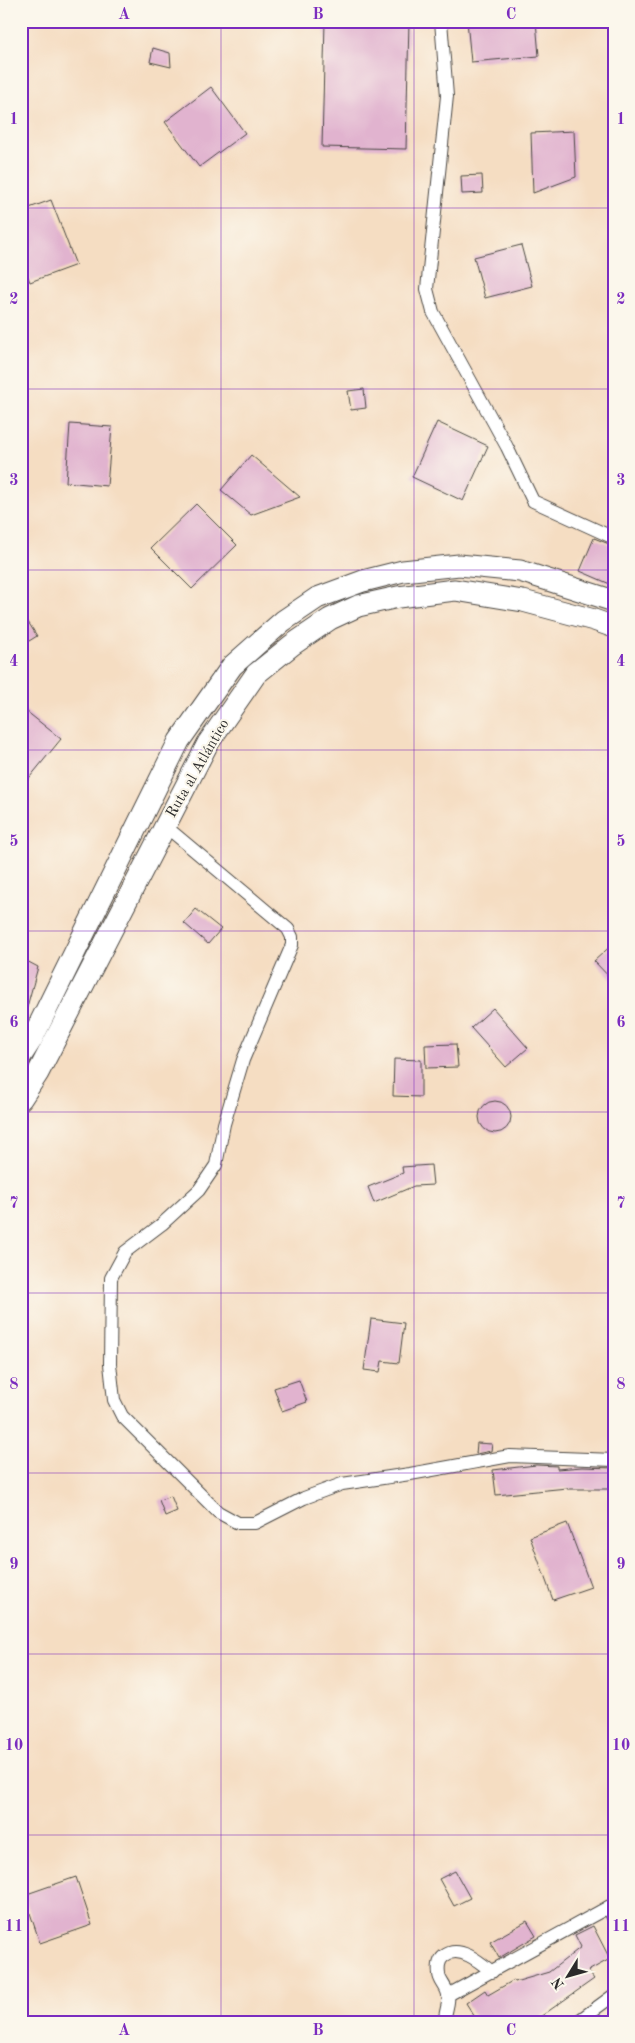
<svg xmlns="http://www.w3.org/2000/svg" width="635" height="2043" font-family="'Old Standard TT',serif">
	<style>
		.building { fill: #e1b3cf }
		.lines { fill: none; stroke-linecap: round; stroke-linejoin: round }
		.minor-casing { stroke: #494642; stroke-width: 14 }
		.trunk-casing { stroke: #494642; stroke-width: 23 }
		.minor { stroke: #fff; stroke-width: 12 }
		.trunk { stroke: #fff; stroke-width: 21 }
		.grid { fill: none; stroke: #7b2cbf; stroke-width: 1; stroke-opacity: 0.55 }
		.labels { text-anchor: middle; stroke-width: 4.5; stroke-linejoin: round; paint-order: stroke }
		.street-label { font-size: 15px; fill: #2b2b2b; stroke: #fbf7ec }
		.neatline { fill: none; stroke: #7b2cbf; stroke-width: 2 }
		.grid-label { font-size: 16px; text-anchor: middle; font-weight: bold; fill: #7b2cbf }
	</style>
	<rect width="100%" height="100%" fill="#fbf7ec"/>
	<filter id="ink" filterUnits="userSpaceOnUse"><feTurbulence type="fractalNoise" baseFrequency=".02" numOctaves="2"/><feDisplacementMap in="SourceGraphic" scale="10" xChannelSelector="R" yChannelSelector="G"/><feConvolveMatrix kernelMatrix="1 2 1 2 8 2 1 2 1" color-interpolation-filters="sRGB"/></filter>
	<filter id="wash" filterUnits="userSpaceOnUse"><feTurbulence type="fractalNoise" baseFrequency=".0096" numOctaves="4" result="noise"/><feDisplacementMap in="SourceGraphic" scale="20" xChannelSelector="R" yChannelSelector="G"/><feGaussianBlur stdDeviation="1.12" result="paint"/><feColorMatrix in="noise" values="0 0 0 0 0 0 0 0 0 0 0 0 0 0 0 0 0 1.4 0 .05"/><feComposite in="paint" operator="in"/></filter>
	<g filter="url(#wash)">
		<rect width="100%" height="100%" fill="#f5ddc2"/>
		<g id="blocks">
			<g class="building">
				<path d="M325,21H409L406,149L322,147Z"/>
				<path d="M467,21H536L539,56L471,62Z"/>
				<path d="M153,48L170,53L171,67L150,62Z"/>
				<path d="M211,87L245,133L199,167L165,122Z"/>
				<path d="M574,131L576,177L533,193L531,133Z"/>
				<path d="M482,175L483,193L462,194L461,176Z"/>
				<path d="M51,200L76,265L30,282L21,258V211Z"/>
				<path d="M521,245L532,286L485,298L474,257Z"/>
				<path d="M364,389L366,408L351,410L348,391Z"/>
				<path d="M437,422L488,446L463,501L412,477Z"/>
				<path d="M70,424L112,427L107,486L66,482Z"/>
				<path d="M251,455L300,497L251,515L221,490Z"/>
				<path d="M196,504L237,545L192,589L151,548Z"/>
				<path d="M594,538L614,546V575L610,584L580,571Z"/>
				<path d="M21,611L37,636L21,646Z"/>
				<path d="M21,707L61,739L21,788Z"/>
				<path d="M196,909L221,929L208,944L184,923Z"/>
				<path d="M614,943V982L594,961Z"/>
				<path d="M21,958L38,967L25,1014L21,1013Z"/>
				<path d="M493,1008L528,1048L506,1067L471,1028Z"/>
				<path d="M456,1044L458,1067L426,1068L425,1045Z"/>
				<path d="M394,1059L421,1060V1097L393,1096Z"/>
				<circle cx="495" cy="1117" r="16"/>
				<path d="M431,1165L433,1185L414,1186L374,1203L368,1187L403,1173L402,1167Z"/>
				<path d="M371,1319L404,1323L399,1363L382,1361L380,1372L364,1370Z"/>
				<path d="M299,1380L307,1402L282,1411L274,1388Z"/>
				<path d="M477,1443L492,1444L491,1451L476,1454Z"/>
				<path d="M536,1465L557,1466V1469L582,1467L614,1468V1489H567V1488L496,1495L493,1470Z"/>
				<path d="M171,1496L177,1511L165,1516L159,1500Z"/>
				<path d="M567,1523L591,1587L553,1600L530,1537Z"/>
				<path d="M455,1871L470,1898L454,1906L439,1879Z"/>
				<path d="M76,1877L92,1925L40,1943L24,1895Z"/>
				<path d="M527,1921L536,1936L499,1958L490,1942Z"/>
				<path d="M593,1926L610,1959L588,1971L594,1979L533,2022H478L466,2003L485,1990L488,1995L514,1980L515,1982L549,1972L581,1947L575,1935Z"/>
			</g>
		</g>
	</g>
	<g filter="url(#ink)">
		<use href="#blocks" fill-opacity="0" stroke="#494642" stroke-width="1"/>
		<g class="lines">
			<g class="minor-casing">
				<g id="minor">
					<path d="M441,21L447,96L427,289L433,312L507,447L533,501L614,538"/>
					<path d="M164,825L288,929L292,937V945L243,1060L224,1124L216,1165L199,1190L162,1224L125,1252L111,1278L110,1364L114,1400L122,1416L218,1512L238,1523H255L304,1498L342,1484L410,1474L510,1456L614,1460"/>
					<path d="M608,1907L614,1919"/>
					<path d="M448,1995L614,1904"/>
					<path d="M445,2022C444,2013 450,2003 448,1995C447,1987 439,1981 439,1974C438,1967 439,1960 444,1956C459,1944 480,1962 492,1972"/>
					<path d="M577,2022L614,1995"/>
				</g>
			</g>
			<g class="trunk-casing">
				<g id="trunk">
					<path d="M21,1056L32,1039L179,741L232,666L283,621L317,598L363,581L403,571L459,565L520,571L614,601"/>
					<path d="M21,1099L38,1073L208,743L256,674L292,645L330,619L358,606L398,597L455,590L523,601L594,620L614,627"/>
				</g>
			</g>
			<use href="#minor" class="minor"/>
			<use href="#trunk" class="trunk"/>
		</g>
	</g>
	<path class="grid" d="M221,21V2022M414,21V2022M21,208H614M21,389H614M21,570H614M21,750H614M21,931H614M21,1112H614M21,1293H614M21,1473H614M21,1654H614M21,1835H614"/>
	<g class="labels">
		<g class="street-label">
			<text transform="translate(197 768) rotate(-60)" y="5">Ruta al Atlántico</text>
		</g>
	</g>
	<rect width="635" height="2043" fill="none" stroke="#fbf7ec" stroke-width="55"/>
	<g transform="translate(568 1976) rotate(233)" stroke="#fbf7ec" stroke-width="4" paint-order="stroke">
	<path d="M0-4L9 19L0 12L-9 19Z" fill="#2b2b2b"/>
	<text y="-8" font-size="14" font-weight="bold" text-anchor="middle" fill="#2b2b2b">N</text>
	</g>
	<rect x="28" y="28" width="580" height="1988" class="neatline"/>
	<g class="grid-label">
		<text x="124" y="19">A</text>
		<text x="318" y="19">B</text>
		<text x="511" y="19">C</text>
		<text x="14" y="124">1</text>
		<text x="621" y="124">1</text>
		<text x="14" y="304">2</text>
		<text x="621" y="304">2</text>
		<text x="14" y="485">3</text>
		<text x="621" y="485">3</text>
		<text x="14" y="666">4</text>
		<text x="621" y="666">4</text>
		<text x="14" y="846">5</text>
		<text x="621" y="846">5</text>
		<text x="14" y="1027">6</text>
		<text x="621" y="1027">6</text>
		<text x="14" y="1208">7</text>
		<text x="621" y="1208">7</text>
		<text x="14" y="1389">8</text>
		<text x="621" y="1389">8</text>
		<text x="14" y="1569">9</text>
		<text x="621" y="1569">9</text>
		<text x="14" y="1750">10</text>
		<text x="621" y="1750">10</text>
		<text x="14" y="1931">11</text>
		<text x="621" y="1931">11</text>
		<text x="124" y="2035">A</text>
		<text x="318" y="2035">B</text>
		<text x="511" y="2035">C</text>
	</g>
</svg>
